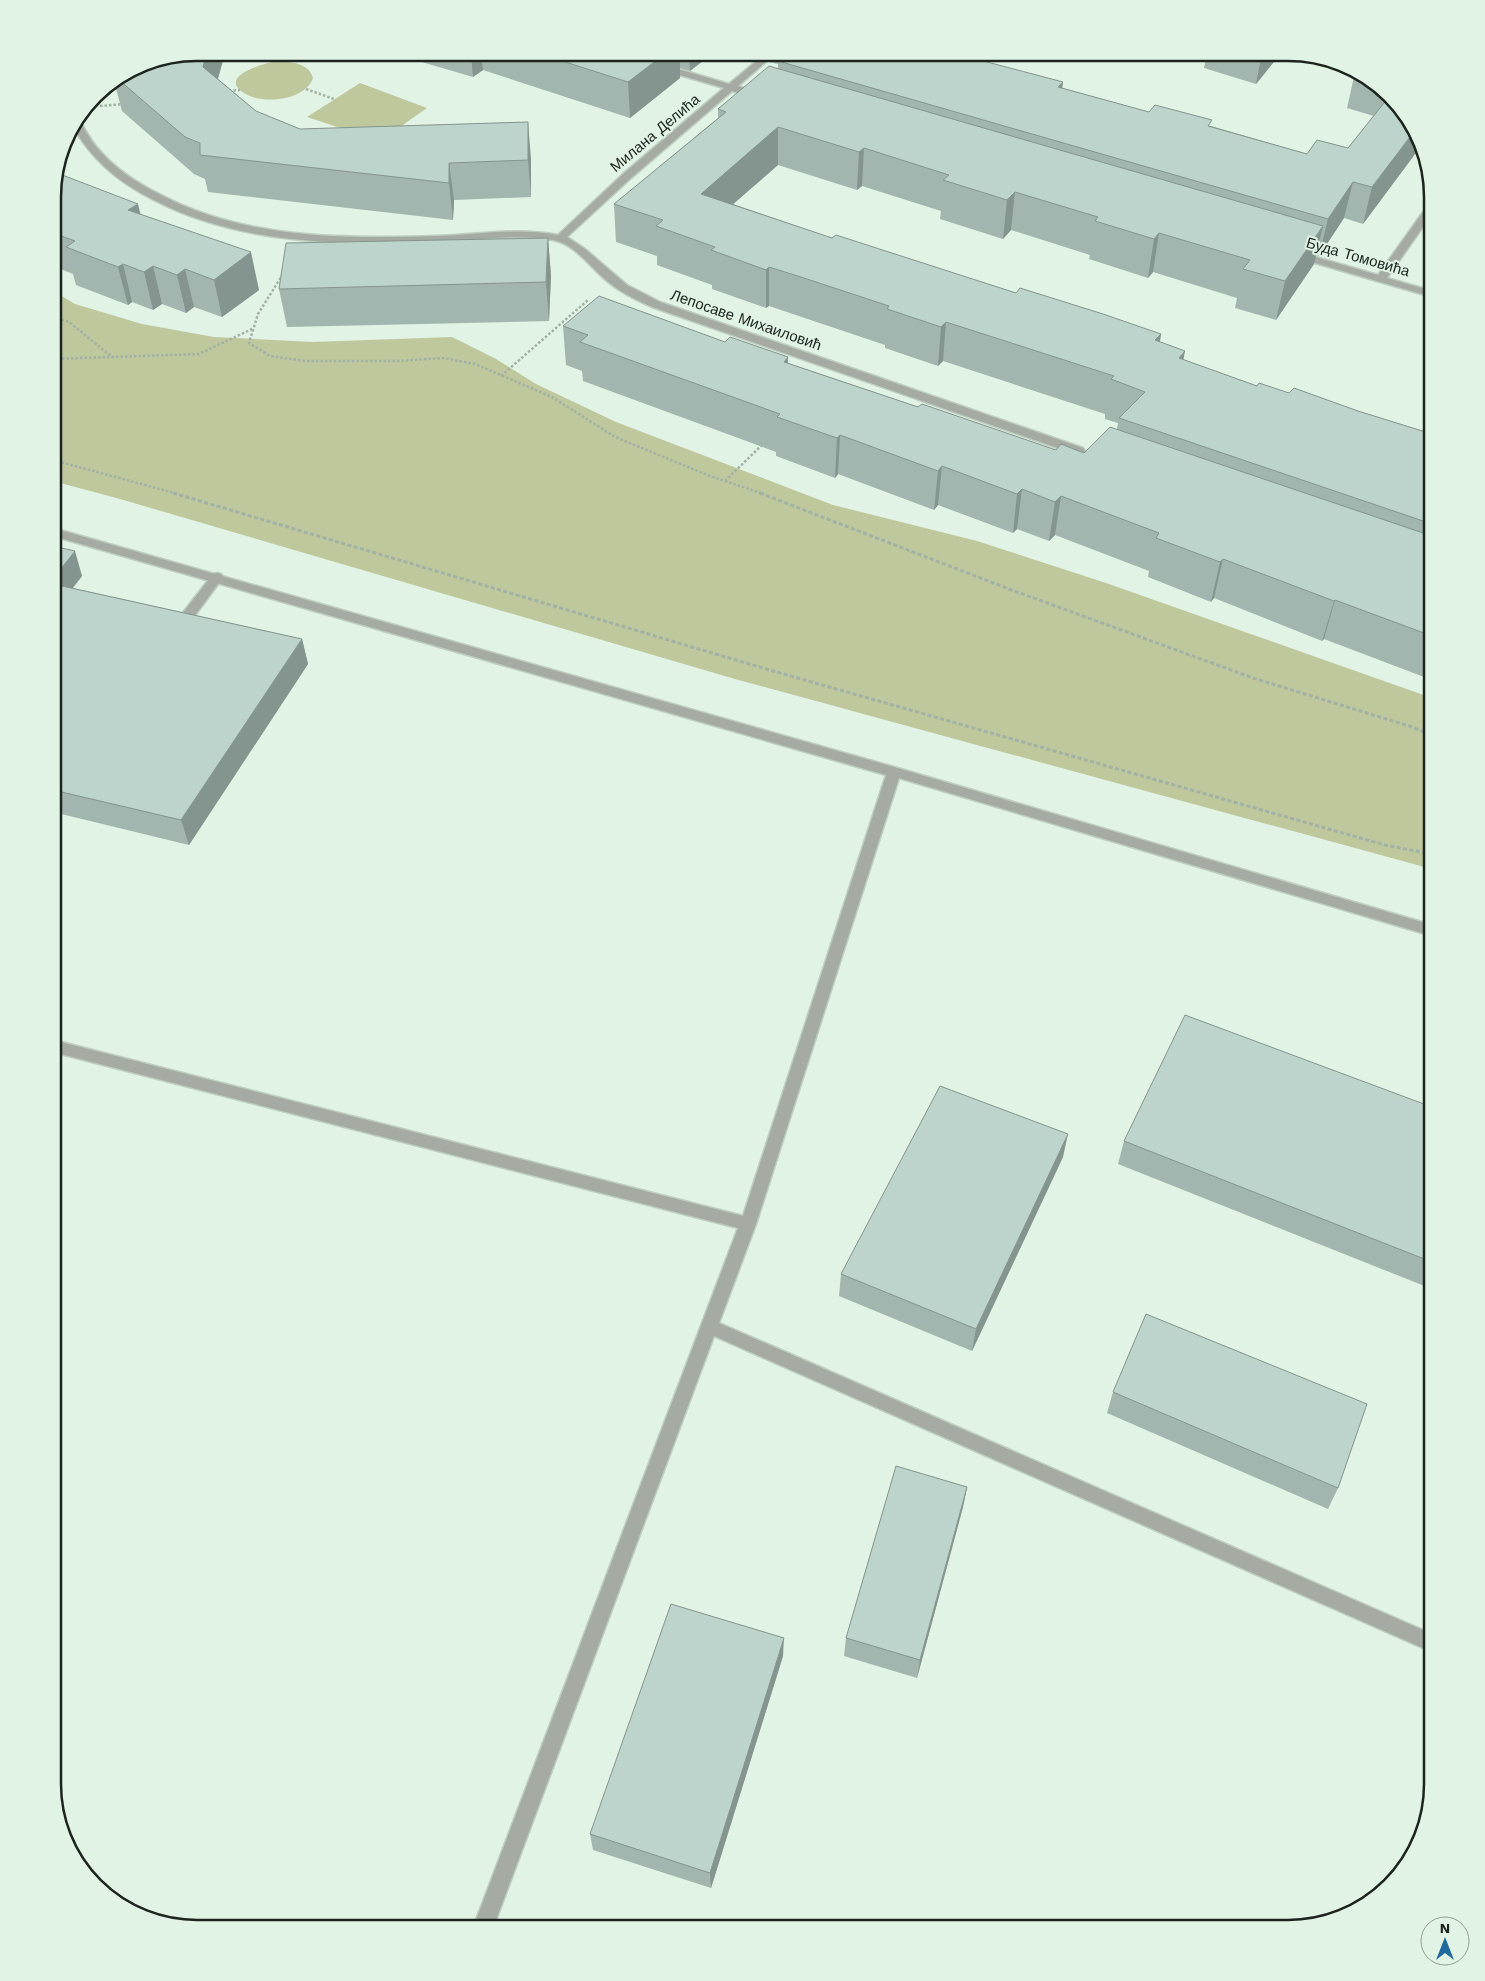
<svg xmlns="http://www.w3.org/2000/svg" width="1485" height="1981" font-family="'Work Sans',sans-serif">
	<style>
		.green { fill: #bfc79c }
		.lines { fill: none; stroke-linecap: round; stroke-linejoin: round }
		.service-casing { stroke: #bdcec1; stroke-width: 3 }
		.minor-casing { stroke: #bdcec1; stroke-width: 3 }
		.path-far1 { stroke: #a2b1a5; stroke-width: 2.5; stroke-dasharray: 2.5 2; stroke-linecap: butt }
		.path { stroke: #a2b1a5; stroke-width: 3; stroke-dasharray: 4 2.5; stroke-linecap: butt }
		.service { fill: #a5aaa2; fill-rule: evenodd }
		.minor { fill: #a5aaa2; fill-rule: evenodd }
		.wall { fill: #a2b6af }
		.shaded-wall { fill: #84948e }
		.building { fill: #bcd4cb; stroke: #84948e }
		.labels { text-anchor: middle; stroke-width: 4; stroke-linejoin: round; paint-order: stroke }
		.far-street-label { font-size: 15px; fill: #1d241f; stroke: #e0f3e4 }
		.rim { fill: none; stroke: #1d241f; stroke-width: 2.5 }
	</style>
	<rect width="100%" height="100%" fill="#e0f3e4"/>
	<g class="green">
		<path d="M273,62C287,61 309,62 313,78C305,101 262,105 244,93C218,77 261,64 273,62Z"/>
		<path d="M360,83L427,108L380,141L307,117Z"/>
		<path d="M53,291L75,304L142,324L214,337L313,342L452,337L496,359L536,384L616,422L833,505L977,541L1106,583L1432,698V869L735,679L120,499L53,481Z"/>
	</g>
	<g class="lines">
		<g class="service-casing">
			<path id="service" d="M217,573L221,574L223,577L221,580L185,629H175L174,626L175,623L213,574Z"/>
		</g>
		<g class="minor-casing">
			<g id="minor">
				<path d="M766,53H776L738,86L763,94V98L760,99L732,91L631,178L567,237L585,249L627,285L660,302L1083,448L1085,451L1083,454H1075L652,307C636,300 620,292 607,281C590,267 575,244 553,240C515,233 475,241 436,242C340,245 239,245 152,199C119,182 91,160 73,126L77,120L80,121C86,132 92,143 101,152C117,170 137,183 159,194C244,239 342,239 437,236C477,235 517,227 558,235L623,174L724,88L659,69V65H665L729,84Z"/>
				<path d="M1432,204V214L1387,278L1432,291V297L1291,256L1290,254L1295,251L1378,275L1428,205Z"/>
				<path d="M53,528L894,767L1432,925V936L899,778L756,1224L719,1323L1432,1634V1652L714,1336L493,1928H473L738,1228L53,1052V1040L743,1216L886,775L53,536Z"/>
			</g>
		</g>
		<g class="path-far1">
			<path d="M306,89L334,99"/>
			<path d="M229,91L240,90"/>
			<path d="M100,106L124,104"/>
			<path d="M283,274L258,314L249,343L270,356L305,361H397L444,358L475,364L552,397L615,437L710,476L764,494"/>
			<path d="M53,317L69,322L112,357"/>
			<path d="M53,359L199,354L252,329"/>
			<path d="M501,376L588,300"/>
			<path d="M53,460L178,494"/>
			<path d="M725,481L762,445"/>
		</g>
		<g class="path">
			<path d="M173,493L773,671L1385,845L1432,854"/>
			<path d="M760,493L1009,589L1253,678L1409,726L1432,735"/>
		</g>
		<use href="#service" class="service"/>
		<use href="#minor" class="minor"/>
	</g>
	<g class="wall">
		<path d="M198,52L225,53L218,79L256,111L300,129L531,159V197L454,200L453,220L208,192L205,179L194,174L122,111L114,81L142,63Z"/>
		<path d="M391,53H713L690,71L680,68V78L630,118L483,70L473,77Z"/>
		<path d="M741,53H764L757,58Z"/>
		<path d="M769,53H953L1062,88L1149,112L1211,126L1307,154L1348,148L1374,116L1347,108L1355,72H1360L1408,117L1418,150L1363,224L1344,218L1319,256L1316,255L1314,264L1276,320L1235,308L1237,298L1153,272L1148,278L1089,259L1090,255L1011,230L1003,239L940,219L941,211L862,186L857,190L778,165L733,204L832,238L1016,293L1161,334L1160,342L1184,360L1257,386L1358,411L1432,434V680L1324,639L1322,641L1214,598L1211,602L1148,577L1149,571L1055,535L1049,541L1017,529L1013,533L938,505L934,510L838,474L835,478L776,456V452L583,381L582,371L566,365L563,326L725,342L788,357V363L918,407L1056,450L1084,453L1117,429L1118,423L1105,419V414L943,361L938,366L885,348V345L769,306L766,308L712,289V285L657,265V256L616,242L614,204L718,118V109L778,69V64L769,62Z"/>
		<path d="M1207,53H1281L1256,84L1204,68Z"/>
		<path d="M53,188L140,214L259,290L222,317L194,307L186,313L162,304L153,310L132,302L128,305L76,285L73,274L53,266Z"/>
		<path d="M548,238L551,276L549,321L287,327L279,289Z"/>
		<path d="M1432,323V360L1424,348Z"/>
		<path d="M53,546L82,576L73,588L302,639L308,664L189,845L53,812Z"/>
		<path d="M1432,1107V1289L1118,1164L1124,1141Z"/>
		<path d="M1063,1157L972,1351L839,1296L841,1274Z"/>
		<path d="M1113,1392L1338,1488L1328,1509L1107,1413Z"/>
		<path d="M967,1487L963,1507L917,1678L844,1656L846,1638Z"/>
		<path d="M783,1656L711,1888L593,1850L590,1834Z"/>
	</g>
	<g class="shaded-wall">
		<path d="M207,52L225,53L211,103L203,67Z"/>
		<path d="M471,53H481L483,70L473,77Z"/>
		<path d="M666,53H680V78L630,118L628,82Z"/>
		<path d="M689,53H713L690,71Z"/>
		<path d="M757,53H764L757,58Z"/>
		<path d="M1262,53H1281L1256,84Z"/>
		<path d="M1063,82L1059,118L1058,87Z"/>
		<path d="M528,122L531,159V197L528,160Z"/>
		<path d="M778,127V165L701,232V194Z"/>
		<path d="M1413,133L1418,150L1363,224L1372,187Z"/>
		<path d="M864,148L862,186L857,190L859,152Z"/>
		<path d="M449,163L454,200L453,220L449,183Z"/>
		<path d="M1353,182L1344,218L1319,256L1328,219Z"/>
		<path d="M1015,192L1011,230L1003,239L1007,200Z"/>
		<path d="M138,204L147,241L128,210Z"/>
		<path d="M1323,226L1314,264L1276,320L1285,281Z"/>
		<path d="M1159,233L1153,272L1148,278L1154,239Z"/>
		<path d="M548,238L551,276L549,321L546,282Z"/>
		<path d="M251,252L259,290L222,317L214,280Z"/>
		<path d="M123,264L132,302L128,305L118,267Z"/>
		<path d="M153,266L162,304L153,310L144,272Z"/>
		<path d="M769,267V306L766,308V270Z"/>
		<path d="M185,269L194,307L186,313L177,275Z"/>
		<path d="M946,322L943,361L938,366L941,327Z"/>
		<path d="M1161,334L1154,373L1155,340Z"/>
		<path d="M1185,351L1178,390L1179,358Z"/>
		<path d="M788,357V396L784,362Z"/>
		<path d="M840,435L838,474L835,478L837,438Z"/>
		<path d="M942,466L938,505L934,510L938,471Z"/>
		<path d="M1022,489L1017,529L1013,533L1017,494Z"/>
		<path d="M1061,496L1055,535L1049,541L1055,502Z"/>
		<path d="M75,551L82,576L57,608L53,595V579Z"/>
		<path d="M1223,559L1214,598L1211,602L1220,562Z"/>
		<path d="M1335,600L1324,639L1322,641L1334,601Z"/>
		<path d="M302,639L308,664L189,845L181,820Z"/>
		<path d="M1068,1134L1063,1157L972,1351L976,1329Z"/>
		<path d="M967,1487L963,1507L917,1678L920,1660Z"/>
		<path d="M784,1638L783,1656L711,1888L710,1873Z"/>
	</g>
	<g class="building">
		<path d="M198,52H207L203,67L256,111L300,129L528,122V160L449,163V183L200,155V143L185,137L118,79L142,63Z"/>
		<path d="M537,53H666L628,82Z"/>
		<path d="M788,53H953L1063,82L1058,87L1149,112L1155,105L1212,120L1208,126L1307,154L1317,140L1348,148L1388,98L1408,117L1413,133L1372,187L1353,182L1328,219L778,61Z"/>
		<path d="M769,66L1323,226L1285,281L1243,269L1250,260L1159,233L1154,239L1095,221L1098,217L1015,192L1007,200L943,180L949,175L864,148L859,152L778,127L701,194L832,238L836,235L1016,293L1020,288L1103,314L1161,334L1155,340L1185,351L1179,358L1257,386L1259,383L1289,393L1294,388L1358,411L1432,434V524L1119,418L1145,392L1111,379L1114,376L946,322L941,327L887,309L889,306L804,278L769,267L766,270L711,250L715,247L656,226L663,220L614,204L726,112L718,109Z"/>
		<path d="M57,173L138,204L128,210L251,252L214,280L185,269L177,275L153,266L144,272L123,264L118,267L66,247L75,241L53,233V188Z"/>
		<path d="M548,238L546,282L279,289L286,243Z"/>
		<path d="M599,296L725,342L730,337L788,357L784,362L918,407L922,404L1056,450L1061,444L1084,453L1110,427L1432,536V636L1335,600L1334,601L1223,559L1220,562L1156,538L1159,533L1061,496L1055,502L1022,489L1017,494L942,466L938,471L840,435L837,438L777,417L780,414L580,342L588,335L563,326Z"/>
		<path d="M53,546L75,551L53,579Z"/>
		<path d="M53,584L302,639L181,820L53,790Z"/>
		<path d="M1185,1015L1432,1107V1262L1124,1141Z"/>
		<path d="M940,1086L1068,1134L976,1329L841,1274Z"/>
		<path d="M1146,1314L1367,1404L1338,1488L1113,1392Z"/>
		<path d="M896,1466L967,1487L920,1660L846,1638Z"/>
		<path d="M671,1604L784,1638L710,1873L590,1834Z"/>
	</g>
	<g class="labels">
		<g class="far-street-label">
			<text transform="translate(655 133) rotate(-40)" y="5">Милана Делића</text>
			<text transform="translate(1358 257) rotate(16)" y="5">Буда Томовића</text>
			<text transform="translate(746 320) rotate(19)" y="5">Лепосаве Михаиловић</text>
		</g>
	</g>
	<path d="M0 0H1485V1981H0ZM197 61H1288A136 136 0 0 1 1424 197V1784A136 136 0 0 1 1288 1920H197A136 136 0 0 1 61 1784V197A136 136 0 0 1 197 61Z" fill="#e0f3e4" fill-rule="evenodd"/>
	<path class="rim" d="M197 61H1288A136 136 0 0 1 1424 197V1784A136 136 0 0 1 1288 1920H197A136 136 0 0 1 61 1784V197A136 136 0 0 1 197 61Z"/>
	<g transform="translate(1445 1941)"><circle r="24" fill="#e0f3e4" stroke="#92a095"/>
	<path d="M0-4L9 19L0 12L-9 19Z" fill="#22699d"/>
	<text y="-8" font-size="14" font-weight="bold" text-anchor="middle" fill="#1d241f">N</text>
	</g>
</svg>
